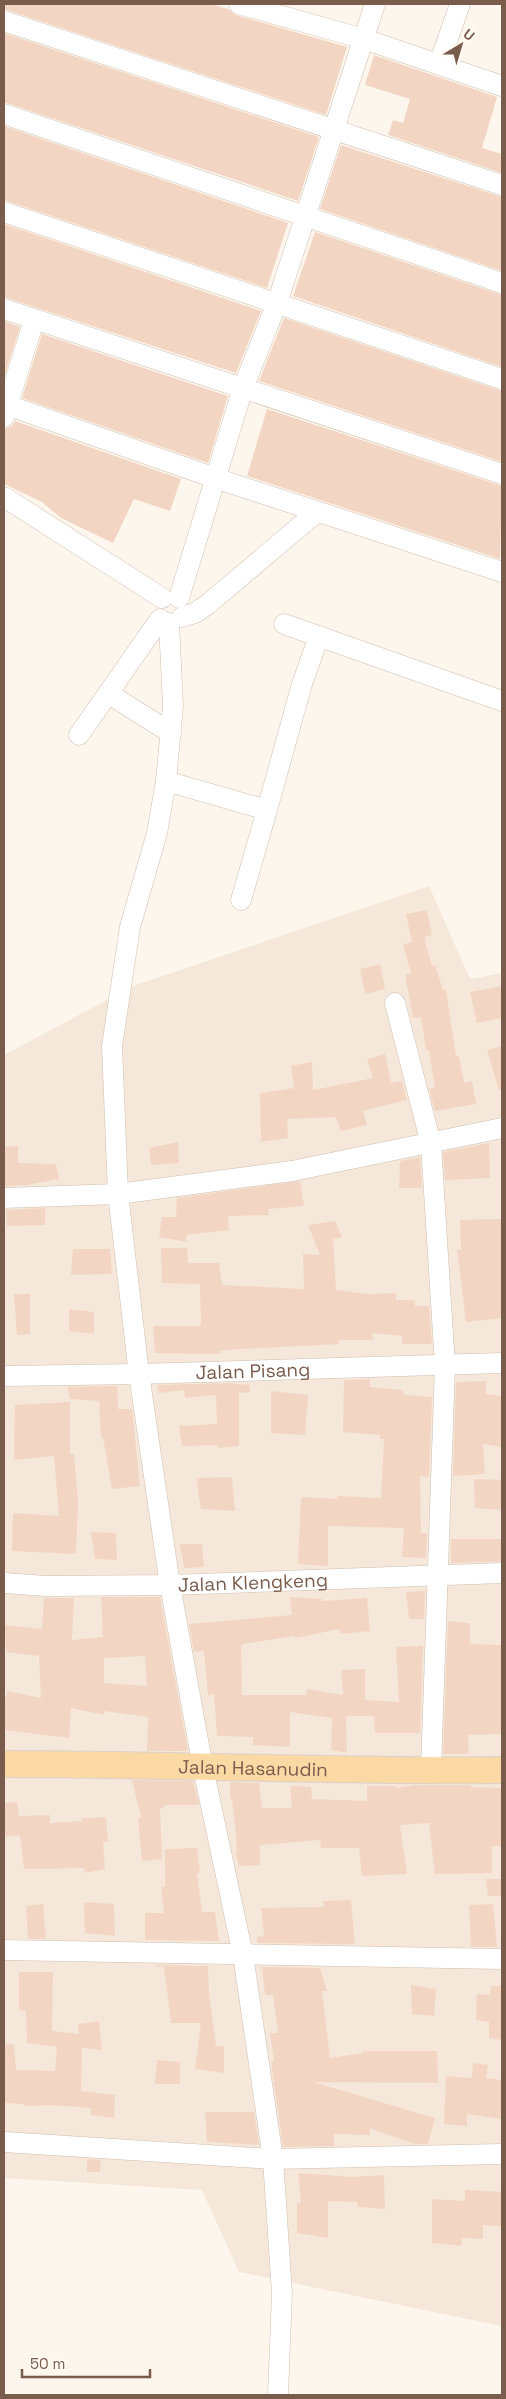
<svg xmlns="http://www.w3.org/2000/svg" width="506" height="2399" font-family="'Space Grotesk',sans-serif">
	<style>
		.residential { fill: #f5e8da }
		.building { fill: #f3d5c3; fill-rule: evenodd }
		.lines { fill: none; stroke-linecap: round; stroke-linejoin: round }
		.minor-casing { stroke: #d1beb0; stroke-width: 21 }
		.major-casing { stroke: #dad1cd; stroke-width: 28 }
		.minor { stroke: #fff; stroke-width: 20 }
		.major { stroke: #fbd9a5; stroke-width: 26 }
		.labels { text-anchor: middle; stroke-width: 4.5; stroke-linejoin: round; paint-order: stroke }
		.street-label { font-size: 19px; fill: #7a5c4d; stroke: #fffaf3 }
	</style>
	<rect width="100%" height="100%" fill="#fdf6ec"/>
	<path class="residential" d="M429,886L470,979L502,973V2326L239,2272L202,2190L4,2178V1055L133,986Z"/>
	<g class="building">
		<path d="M4,4H211L228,9L236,15L347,47L326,115L4,9Z"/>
		<path d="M4,33L319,137L298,201L4,102Z"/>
		<path d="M374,55L497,97L482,148L502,154V173L388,135L393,120L403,123L410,99L365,85Z"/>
		<path d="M4,126L288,223L267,288L4,200Z"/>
		<path d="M341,145L502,197V271L320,209Z"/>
		<path d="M4,224L261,311L236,373L4,297Z"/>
		<path d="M315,232L502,295V367L293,296Z"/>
		<path d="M284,318L502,391V462L259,381Z"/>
		<path d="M4,321L20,327L4,378Z"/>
		<path d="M42,334L228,396L208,463L22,398Z"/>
		<path d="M267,409L502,486L500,559L247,476Z"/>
		<path d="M15,421L181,479L170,511L134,499L113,543L61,518L42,502L4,484V429L12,426Z"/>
		<path d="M427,910L432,935L424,937L432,966L435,965L443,990H446L456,1056H459L464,1083L472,1081L476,1104L435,1111L429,1089L435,1088L429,1050H426L421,1017L413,1018L405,975L411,973L403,945L412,942L406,914Z"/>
		<path d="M380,964L385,989L365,994L360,969Z"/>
		<path d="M502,986V1018L477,1023L470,992Z"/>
		<path d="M502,1046V1090H499L487,1050Z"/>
		<path d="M385,1054L391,1083L402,1081L407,1100L363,1111L367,1125L341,1131L336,1117L287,1119L288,1138L261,1142L260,1093L294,1088L291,1066L312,1062L313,1090L373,1078L367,1059Z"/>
		<path d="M178,1142L179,1163L151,1165L149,1148Z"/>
		<path d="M489,1143L490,1178L445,1180L443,1152Z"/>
		<path d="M18,1146V1163L56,1164L59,1179L26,1185L5,1186L4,1147Z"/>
		<path d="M417,1158H420L422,1188H399L400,1161Z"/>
		<path d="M300,1181L304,1206L268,1209L269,1215L228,1216L229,1230L186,1235L187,1242L159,1237L162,1217H176L177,1198Z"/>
		<path d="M45,1208V1225L7,1226L6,1210Z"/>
		<path d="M502,1219V1318L466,1322L457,1250H461L460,1220Z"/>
		<path d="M335,1221L342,1237L333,1239L336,1290L367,1294L396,1293V1300H414L415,1306H429L432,1344H402V1336L372,1333L373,1340H338L339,1344L225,1350L220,1351V1354L155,1353L153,1326H200L201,1322L200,1284L162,1283L161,1248H187L188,1263H219L222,1285L304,1289L303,1254L320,1255L308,1225Z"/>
		<path d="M73,1249H110L112,1274L71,1275Z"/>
		<path d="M14,1294H30V1334L17,1335Z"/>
		<path d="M69,1309L94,1312V1334L69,1331Z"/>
		<path d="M370,1379V1387L403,1390L404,1395L432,1397L429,1477L420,1476L421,1533H427L426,1558L402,1557L404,1528L328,1526V1566L298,1564L301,1497L337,1499V1496L381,1498L384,1439H380V1435L343,1432L344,1380Z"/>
		<path d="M486,1381V1394L502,1396V1447L483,1444L485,1474L453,1476L456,1382Z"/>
		<path d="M228,1383L250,1385V1392L239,1393V1446L218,1448V1445L182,1446L179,1426L217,1424L216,1395L185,1398L184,1390L159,1393L157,1385Z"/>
		<path d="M117,1386L118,1409H132L140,1486L112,1489L103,1437H101L99,1401L70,1399L67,1387Z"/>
		<path d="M271,1391L308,1395L305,1435L271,1433Z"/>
		<path d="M70,1402V1454H74L78,1502L76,1554L12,1551L13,1513L59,1516L54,1456L14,1460L15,1405Z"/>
		<path d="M232,1477L235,1511L201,1509L196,1478Z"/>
		<path d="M474,1479L502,1480V1510L475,1508Z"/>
		<path d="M91,1532L116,1533L117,1560L95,1559Z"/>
		<path d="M451,1539H502V1561L451,1563Z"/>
		<path d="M180,1544H202L204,1567L184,1568Z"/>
		<path d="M425,1591L424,1619H409L406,1592Z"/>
		<path d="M101,1597H160L188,1751H147L148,1717L104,1711V1715L71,1708L69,1738L4,1730V1697H7V1691L41,1698L39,1656L6,1652L5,1625L42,1629L44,1598H74L72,1640L103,1637ZM145,1656L147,1686L104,1683V1658Z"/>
		<path d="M290,1597L322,1599L323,1601L367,1598L370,1631L340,1634V1629L295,1638L294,1636L243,1644L241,1646L242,1695H307V1689L343,1695L341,1670L365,1669V1700L399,1702L396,1647L423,1646L420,1733H375L374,1716H346L347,1753L331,1750L332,1718L290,1712V1747L253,1745V1737L217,1736L214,1694L208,1695L204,1651L194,1652L189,1624L292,1615Z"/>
		<path d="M448,1621L470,1623V1644L502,1645V1734L468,1735L469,1754H443Z"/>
		<path d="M132,1780L193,1781L199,1805H164V1808H160L162,1859L142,1861L138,1818L141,1817Z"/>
		<path d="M230,1782L259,1783L262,1808H292L290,1786L311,1787L312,1799L367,1801V1786H396V1788L415,1785H471V1787L502,1788V1846H492V1873L435,1874L429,1823L400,1825L407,1874L362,1876L359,1848H321L320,1840L260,1845V1865L239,1866L235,1852H237L236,1835L232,1799H230Z"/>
		<path d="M17,1802L19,1816L50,1815V1823L82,1821V1818L106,1817L108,1842H103L105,1869L85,1873L84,1868L24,1869L20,1835L5,1837L4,1803Z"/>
		<path d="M197,1848L200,1873H197L202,1912H215L219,1941L145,1940V1913H164L161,1887H165V1849Z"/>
		<path d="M486,1879H502V1896H488Z"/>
		<path d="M351,1900L355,1944L257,1943V1937L264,1936L261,1908L324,1907L323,1901Z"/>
		<path d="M84,1902L114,1904L115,1936L85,1933Z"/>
		<path d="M43,1904L46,1939H28L26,1906Z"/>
		<path d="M493,1904L497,1947H471L469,1905Z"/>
		<path d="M157,1965L208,1966L209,1994L216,2046L224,2047V2073L195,2069L201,2023H171L164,1966L157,1967Z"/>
		<path d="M262,1967L320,1968L327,1991H322L330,2058L363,2053V2051H437L438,2083L313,2082L435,2118L428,2144H414L370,2128V2135L334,2134V2146L283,2147L271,2061H274L270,2033H278L273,1995H265Z"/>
		<path d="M19,1972H53L52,2031L79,2034L78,2024L99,2021L102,2050L82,2048L81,2091L115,2095L114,2118L91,2115V2108L49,2105L24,2106V2104L4,2103V2045L14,2044L16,2070L55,2071L57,2047L27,2043L26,2011L19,2010Z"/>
		<path d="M411,1985L436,1989L434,2016L412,2014Z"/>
		<path d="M491,1986H502V2040L489,2038V2022L476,2020L477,1994L490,1995Z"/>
		<path d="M157,2060L180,2062V2084H155Z"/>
		<path d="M473,2063L488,2065L486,2078L502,2080V2119L467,2114V2126L444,2124L446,2076L472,2078Z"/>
		<path d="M205,2112H254L259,2145L207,2142Z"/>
		<path d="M87,2159L101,2160L100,2172H87Z"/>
		<path d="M298,2173L351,2177L384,2175L385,2209L358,2207L357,2202L328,2201V2238L297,2233V2203H301Z"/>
		<path d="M465,2190L502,2192V2226L483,2225V2239L461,2238L462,2246L432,2243V2199L465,2201Z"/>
	</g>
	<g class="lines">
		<g class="minor-casing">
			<g id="minor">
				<path d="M239,4L364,39L502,86"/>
				<path d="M4,21L502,185"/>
				<path d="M439,64L460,4"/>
				<path d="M4,114L502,283"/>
				<path d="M4,212L502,379"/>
				<path d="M4,309L502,474"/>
				<path d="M7,405L215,478L502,572"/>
				<path d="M4,417L34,320"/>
				<path d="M4,497L162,598"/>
				<path d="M179,598L243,388L277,303L375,4"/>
				<path d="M182,617L195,613L208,604L317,512"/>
				<path d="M169,623L173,706L166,781L157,833L130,927L112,1046L118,1194L139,1374L170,1585L203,1768L243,1955L273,2159L282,2293L278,2395"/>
				<path d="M284,624L502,701"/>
				<path d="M109,694L171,733"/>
				<path d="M79,735L160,619"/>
				<path d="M166,781L267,810L241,900"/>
				<path d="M267,810L302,684L319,636"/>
				<path d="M395,1003L431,1144L445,1366L431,1769"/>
				<path d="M4,1198L118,1194L292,1171L502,1128"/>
				<path id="s1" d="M4,1376L139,1374L502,1363"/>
				<path id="s2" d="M4,1583L46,1586L170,1585L502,1573"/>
				<path d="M4,1950L502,1959"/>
				<path d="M4,2142L273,2159L502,2154"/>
			</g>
		</g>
		<g class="major-casing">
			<g id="major">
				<path id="s3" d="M4,1764C170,1764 336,1772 502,1770"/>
			</g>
		</g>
		<use href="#minor" class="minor"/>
		<use href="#major" class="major"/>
	</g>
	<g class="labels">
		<g class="street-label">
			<text dy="7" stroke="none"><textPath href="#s1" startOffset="249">Jalan Pisang</textPath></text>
			<text dy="7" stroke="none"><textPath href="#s2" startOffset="249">Jalan Klengkeng</textPath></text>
			<text dy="7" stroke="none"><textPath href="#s3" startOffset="249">Jalan Hasanudin</textPath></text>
		</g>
	</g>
	<rect width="506" height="2399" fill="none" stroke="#7a5c4d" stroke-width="10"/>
	<g transform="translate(461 45) rotate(38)" stroke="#fffaf3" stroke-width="4" paint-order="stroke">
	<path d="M0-4L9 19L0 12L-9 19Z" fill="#7a5c4d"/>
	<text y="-8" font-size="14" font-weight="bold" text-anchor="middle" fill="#7a5c4d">U</text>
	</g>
	<path d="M22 2369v8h128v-8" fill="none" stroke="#7a5c4d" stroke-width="2.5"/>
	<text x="30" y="2369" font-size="15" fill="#7a5c4d" stroke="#fffaf3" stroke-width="4" paint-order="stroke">50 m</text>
</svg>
